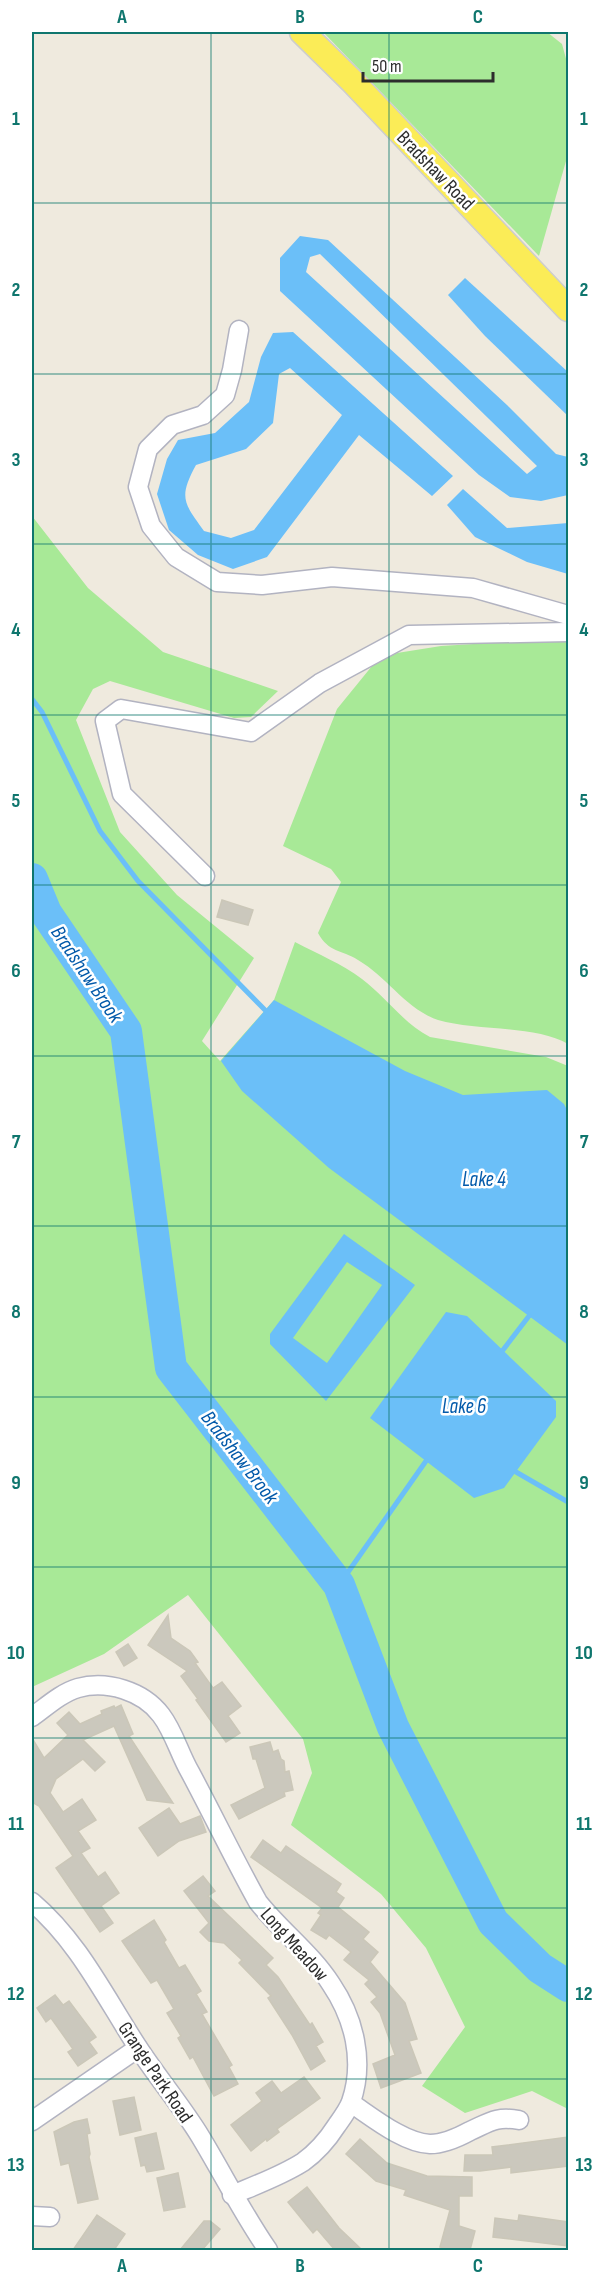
<svg xmlns="http://www.w3.org/2000/svg" width="600" height="2282" font-family="'Sofia Sans Condensed',sans-serif">
	<style>
		.green { fill: #a8e997 }
		.water { fill: #6bbff8; fill-rule: evenodd }
		.lines { fill: none; stroke-linecap: round; stroke-linejoin: round }
		.stream { stroke: #6bbff8; stroke-width: 5 }
		.river { stroke: #6bbff8; stroke-width: 32 }
		.building { fill: #cbc8bd; stroke: #cbc7b8; stroke-width: 1.5 }
		.minor-casing { stroke: #b2b3c1; stroke-width: 21 }
		.major-casing { stroke: #cdcdcd; stroke-width: 27 }
		.minor { stroke: #fff; stroke-width: 18 }
		.major { stroke: #fbec57; stroke-width: 24 }
		.grid { fill: none; stroke: #0f766e; stroke-width: 1.5; stroke-opacity: 0.55 }
		.labels { text-anchor: middle; stroke-width: 5; stroke-linejoin: round; paint-order: stroke }
		.street-label { font-size: 20px; fill: #2d2d2d; stroke: #fff }
		.water-label { font-size: 21px; font-style: italic; fill: #035aaa; stroke: #fff }
		.neatline { fill: none; stroke: #0f766e; stroke-width: 2 }
		.grid-label { font-size: 20px; text-anchor: middle; font-weight: bold; fill: #0f766e }
	</style>
	<rect width="100%" height="100%" fill="#efeade"/>
	<g class="green">
		<path d="M323,32H547L562,44L568,66V154L539,256Z"/>
		<path d="M32,516L88,588L163,652L278,691L251,717L234,718L110,681L93,689L76,720L120,832L177,895L254,958L202,1041L220,1061L274,1000L295,942C318,954 342,964 362,979C386,997 403,1023 430,1037L546,1057L568,1066V2109L532,2091L465,2113L422,2086L465,2027L426,1948L381,1894L291,1825L312,1773L303,1739L188,1595L104,1654L32,1687Z"/>
		<path d="M568,638V1044C536,1025 475,1031 438,1020C406,1009 387,977 358,960C341,949 329,953 318,933L341,882L331,869L283,846L337,709L372,666L397,653L441,646Z"/>
	</g>
	<g class="water">
		<path d="M300,236L328,240L507,405L556,454L568,457V495L541,501L510,497L479,475L280,291V258ZM320,254L537,466L527,474L306,272L310,257Z"/>
		<path d="M465,278L568,372V416L485,336L448,295Z"/>
		<path d="M293,332L453,476L432,496L359,435L267,557L233,569L198,555L169,530L157,494L167,459L178,440L215,433L249,402L261,357L273,333ZM290,368L342,415L254,530L231,538L204,531C184,503 178,498 196,465L246,449L273,423L279,374Z"/>
		<path d="M463,489L507,528L568,523V574L527,562L475,537L447,505Z"/>
		<path d="M274,1000L405,1071L463,1095L547,1090L564,1104L568,1112V1345L329,1168L242,1091L221,1061Z"/>
		<path d="M344,1234L415,1285L326,1401L270,1344V1334ZM347,1262L382,1285L327,1363L293,1338Z"/>
		<path d="M446,1312L467,1316L556,1401V1417L504,1488L474,1498L370,1418Z"/>
	</g>
	<g class="lines">
		<g class="stream">
			<path d="M32,699L42,712L100,831L138,881L265,1010"/>
			<path d="M503,1350L529,1316"/>
			<path d="M516,1472L568,1502"/>
			<path d="M339,1585L426,1461"/>
		</g>
		<path class="river" d="M32,879L46,913L126,1031L171,1368L339,1585L393,1727L493,1922L540,1968L568,1986"/>
	</g>
	<g class="building">
		<path d="M222,900L253,910L248,925L217,917Z"/>
		<path d="M168,1615L171,1638L190,1651L198,1662L195,1663L213,1688L222,1682L241,1706L228,1716L240,1733L226,1742L196,1700L198,1699L181,1676L187,1671L148,1645Z"/>
		<path d="M128,1644L137,1658L124,1666L116,1652Z"/>
		<path d="M121,1705L133,1734L129,1736L173,1803L147,1800L114,1726L83,1740L105,1762L95,1771L83,1759L56,1779L50,1793L63,1812L82,1799L96,1820L78,1831L90,1848L81,1853L98,1877L105,1872L119,1893L101,1906L113,1923L100,1932L56,1868L73,1856L39,1806L32,1802V1738L44,1758L68,1735L57,1723L69,1712L80,1724L102,1714L101,1711L114,1706L115,1708Z"/>
		<path d="M270,1742L273,1752L278,1750L281,1759L284,1761L285,1772L289,1771L293,1790L284,1792L285,1796L239,1819L231,1805L265,1788L256,1759H253L250,1747Z"/>
		<path d="M169,1808L180,1824L200,1816L206,1832L179,1841L158,1856L139,1828Z"/>
		<path d="M263,1840L281,1853L286,1846L341,1884L336,1892L344,1898L338,1907L369,1932L363,1939L378,1952L370,1962L405,2003L417,2039L409,2041L421,2073L381,2088L373,2064L395,2055L380,2013L371,2002L377,1997L365,1984L369,1980L344,1960L351,1952L329,1935L326,1939L311,1930L321,1915L318,1913L322,1908L251,1857Z"/>
		<path d="M203,1876L215,1891L208,1896L273,1958L266,1965L278,1977L310,2025L312,2023L323,2042L316,2046L325,2061L311,2070L292,2035L268,1998L271,1996L239,1963L242,1960L224,1943L209,1941L200,1932L209,1923L184,1891Z"/>
		<path d="M154,1920L166,1940L164,1942L179,1968L185,1965L201,1991L196,1994L207,2012L202,2014L232,2065L229,2067L238,2084L214,2096L193,2057L190,2059L178,2038L181,2036L167,2013L174,2009L157,1980L151,1983L122,1941Z"/>
		<path d="M55,1995L63,2005L69,2001L96,2037L89,2042L97,2053L78,2066L68,2052L73,2049L51,2018L46,2022L37,2008Z"/>
		<path d="M304,2077L320,2098L277,2129L279,2132L267,2141L266,2139L251,2151L231,2125L262,2101L256,2093L272,2081L281,2093Z"/>
		<path d="M134,2097L141,2130L120,2135L113,2101Z"/>
		<path d="M87,2119L90,2133L87,2134L90,2154L89,2157L98,2199L78,2203L69,2163L61,2165L54,2132L74,2122Z"/>
		<path d="M156,2133L164,2169L147,2172L145,2165L141,2166L135,2138Z"/>
		<path d="M568,2137V2166L511,2173V2167L480,2171H464L465,2155H493L492,2147Z"/>
		<path d="M360,2139L387,2163L427,2176L472,2177V2196H459V2226L475,2231L470,2250H446L447,2249L440,2247L450,2210L404,2195L406,2190L376,2181L346,2154Z"/>
		<path d="M178,2173L185,2207L164,2211L157,2178Z"/>
		<path d="M307,2187L339,2228L362,2250H335L317,2229L313,2233L288,2202Z"/>
		<path d="M97,2215L125,2234L114,2250H73Z"/>
		<path d="M519,2215L568,2222V2246L493,2237L495,2218L518,2221Z"/>
		<path d="M204,2221H210L220,2229L202,2250H180Z"/>
	</g>
	<g class="lines">
		<g class="minor-casing">
			<g id="minor">
				<path d="M239,330L232,370L225,395L203,415L172,425L148,449L138,487L151,526L176,557L217,582L262,585L332,577L473,588L568,615"/>
				<path d="M205,876L122,794L105,721L121,709L251,732L320,683L409,635L568,632"/>
				<path d="M32,1717C46,1707 61,1693 78,1688C107,1680 143,1691 161,1715C174,1732 179,1753 190,1772C213,1815 234,1859 258,1902C281,1931 311,1953 331,1984C354,2018 365,2061 351,2102C348,2110 342,2118 337,2125C328,2139 317,2152 303,2162C281,2176 256,2185 232,2195"/>
				<path d="M32,1902C78,1941 104,1995 137,2046C157,2077 181,2105 200,2136C223,2174 243,2214 268,2250"/>
				<path d="M351,2103C372,2117 404,2143 430,2144C443,2144 459,2137 470,2131C490,2122 496,2116 519,2120"/>
				<path d="M32,2121L138,2048"/>
				<path d="M32,2216L50,2217"/>
			</g>
		</g>
		<g class="major-casing">
			<path id="major" d="M302,32L352,81L568,309"/>
		</g>
		<use href="#minor" class="minor"/>
		<use href="#major" class="major"/>
	</g>
	<path class="grid" d="M211,32V2250M389,32V2250M32,203H568M32,374H568M32,544H568M32,715H568M32,885H568M32,1056H568M32,1226H568M32,1397H568M32,1567H568M32,1738H568M32,1908H568M32,2079H568"/>
	<g class="labels">
		<g class="street-label">
			<text transform="translate(436 170) rotate(46)" y="7">Bradshaw Road</text>
			<text transform="translate(295 1944) rotate(48)" y="7">Long Meadow</text>
			<text transform="translate(156 2072) rotate(56)" y="7">Grange Park Road</text>
		</g>
		<g class="water-label">
			<text transform="translate(87 974) rotate(56)" y="7">Bradshaw Brook</text>
			<text x="484" y="1186">Lake 4</text>
			<text x="464" y="1413">Lake 6</text>
			<text transform="translate(240 1457) rotate(52)" y="7">Bradshaw Brook</text>
		</g>
	</g>
	<rect width="600" height="2282" fill="none" stroke="#ffffff" stroke-width="66"/>
	<path d="M363 72v9h130v-9" fill="none" stroke="#2d2d2d" stroke-width="3"/>
	<text x="372" y="72" font-size="18" fill="#2d2d2d" stroke="#ffffff" stroke-width="4.5" paint-order="stroke">50 m</text>
	<rect x="33" y="33" width="534" height="2216" class="neatline"/>
	<g class="grid-label">
		<text x="122" y="23">A</text>
		<text x="300" y="23">B</text>
		<text x="478" y="23">C</text>
		<text x="16" y="125">1</text>
		<text x="584" y="125">1</text>
		<text x="16" y="296">2</text>
		<text x="584" y="296">2</text>
		<text x="16" y="466">3</text>
		<text x="584" y="466">3</text>
		<text x="16" y="636">4</text>
		<text x="584" y="636">4</text>
		<text x="16" y="807">5</text>
		<text x="584" y="807">5</text>
		<text x="16" y="977">6</text>
		<text x="584" y="977">6</text>
		<text x="16" y="1148">7</text>
		<text x="584" y="1148">7</text>
		<text x="16" y="1318">8</text>
		<text x="584" y="1318">8</text>
		<text x="16" y="1489">9</text>
		<text x="584" y="1489">9</text>
		<text x="16" y="1659">10</text>
		<text x="584" y="1659">10</text>
		<text x="16" y="1830">11</text>
		<text x="584" y="1830">11</text>
		<text x="16" y="2000">12</text>
		<text x="584" y="2000">12</text>
		<text x="16" y="2171">13</text>
		<text x="584" y="2171">13</text>
		<text x="122" y="2272">A</text>
		<text x="300" y="2272">B</text>
		<text x="478" y="2272">C</text>
	</g>
</svg>
